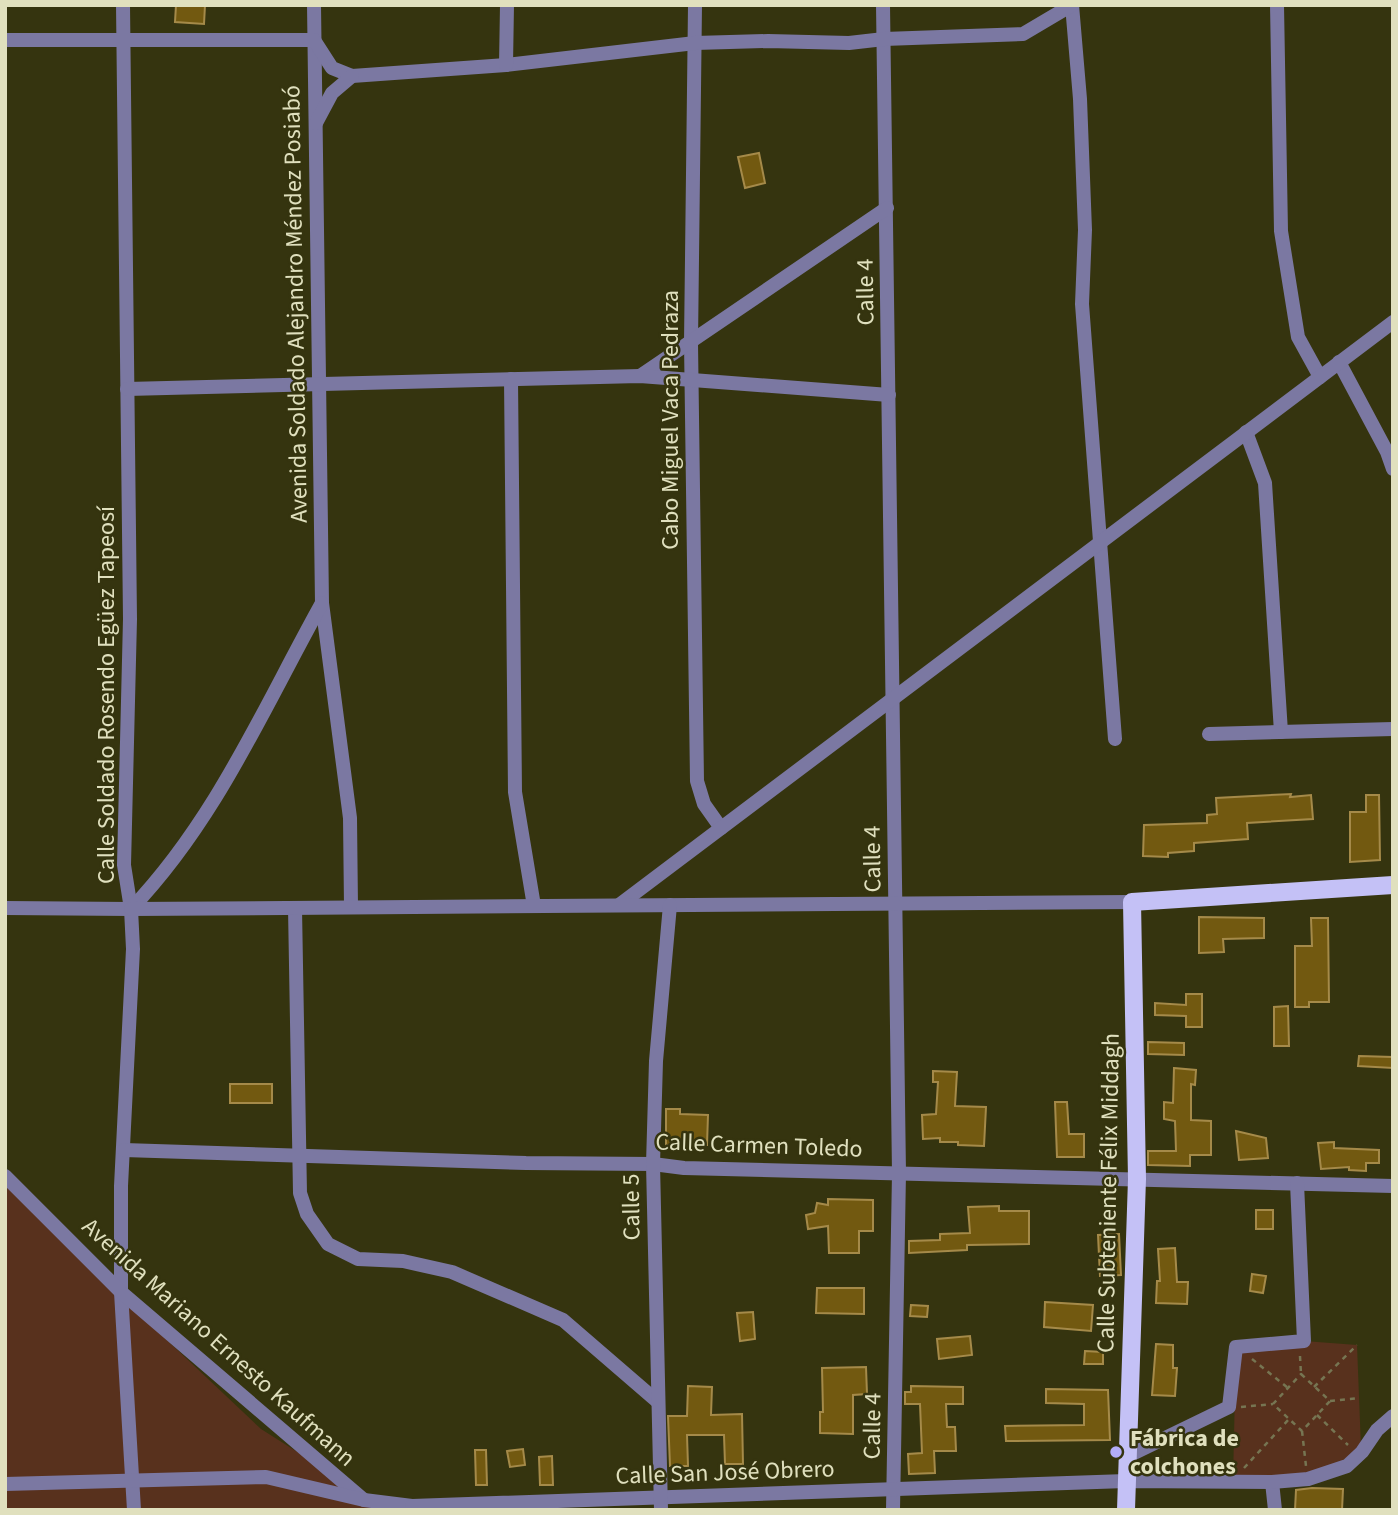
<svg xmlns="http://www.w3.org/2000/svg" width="1398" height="1515" font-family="'Source Sans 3',sans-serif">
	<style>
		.green { fill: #58311d }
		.building { fill: #725910; stroke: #a58a49; stroke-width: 2 }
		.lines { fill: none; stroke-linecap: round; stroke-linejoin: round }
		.path { stroke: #767552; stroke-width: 2.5; stroke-dasharray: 5 5; stroke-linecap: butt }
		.minor { stroke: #7b78a2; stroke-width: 14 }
		.major { stroke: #c4c1f6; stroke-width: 18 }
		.poi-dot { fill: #b3adf9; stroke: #35340f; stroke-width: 2.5 }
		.labels { text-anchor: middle; stroke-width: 5; stroke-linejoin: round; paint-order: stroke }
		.street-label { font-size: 24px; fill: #e0e0be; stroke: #35340f }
		.poi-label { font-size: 24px; font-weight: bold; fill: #e0e0be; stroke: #35340f; text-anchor: start }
	</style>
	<rect width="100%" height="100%" fill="#35340f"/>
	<g class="green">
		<path d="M5,1183L116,1292L261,1429L348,1484L395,1510H5Z"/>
		<path d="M1304,1341L1357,1345L1361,1448L1319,1476L1233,1480L1236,1347Z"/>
	</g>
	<g class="building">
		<path d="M176,5H205L204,24L175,22Z"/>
		<path d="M759,153L765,183L745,188L738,157Z"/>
		<path d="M1291,794L1290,797L1311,795L1313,819L1247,823L1248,839L1194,843V851L1168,853V857L1143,856L1144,825L1207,823V815L1217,814L1216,798Z"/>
		<path d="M1366,795H1379L1380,860L1350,862V812H1366Z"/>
		<path d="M1199,917L1264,918V938L1223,939L1224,952L1199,953Z"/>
		<path d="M1311,918H1328L1329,1002H1309V1007H1295V946H1312Z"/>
		<path d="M1186,994H1202V1027H1186V1016L1155,1015V1003L1186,1005Z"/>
		<path d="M1288,1006L1289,1046H1274V1007Z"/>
		<path d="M1148,1042L1184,1043V1055L1148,1054Z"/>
		<path d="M1359,1056L1393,1057V1068L1358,1066Z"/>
		<path d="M1174,1068L1196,1070L1195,1085L1191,1084V1120L1211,1121V1155H1190V1166L1148,1165V1151H1176L1175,1121L1164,1119V1102L1173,1103Z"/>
		<path d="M933,1071L957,1072L955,1106L986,1107L984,1146L958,1145V1142H940V1138L923,1139L922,1115L936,1114L938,1082H933Z"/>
		<rect x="230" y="1084" width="42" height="19"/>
		<path d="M1055,1102H1067L1069,1134H1084V1157H1057Z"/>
		<path d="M666,1109H680V1114L708,1115L707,1145H666Z"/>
		<path d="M1236,1131L1266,1138L1268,1158L1239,1160Z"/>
		<path d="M1334,1142V1148L1379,1150V1163H1366V1171L1349,1170V1167L1321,1169L1318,1143Z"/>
		<path d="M828,1199L873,1200V1231H859V1253H829L828,1226L808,1229L806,1215L815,1213L817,1203L828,1205Z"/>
		<path d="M999,1206V1211H1029V1244L967,1245V1250L909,1253V1241L940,1240V1234L970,1233L968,1207Z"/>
		<rect x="1256" y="1210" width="17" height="19"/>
		<path d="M1119,1234L1121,1275L1100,1276L1098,1235Z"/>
		<path d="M1175,1248L1177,1282H1188L1187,1304L1156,1303L1157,1281H1160L1158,1249Z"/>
		<path d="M1252,1274L1266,1276L1263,1293L1250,1291Z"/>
		<path d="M817,1288H864V1314L816,1313Z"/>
		<path d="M1045,1302L1093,1305L1091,1331L1044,1327Z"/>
		<path d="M911,1305L928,1306L927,1317L910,1316Z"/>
		<path d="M753,1312L755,1339L740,1341L737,1313Z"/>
		<path d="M970,1336L972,1355L939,1359L937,1339Z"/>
		<path d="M1156,1344L1173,1345V1368H1177L1175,1396L1152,1395Z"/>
		<path d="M1085,1351L1103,1352V1364H1084Z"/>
		<path d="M866,1367L867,1394L853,1395V1434L820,1433V1412H823L822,1368Z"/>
		<path d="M688,1386L712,1387L711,1415L742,1414L743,1464H725L724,1435H687L688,1466H670L668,1416H687Z"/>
		<path d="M911,1386L963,1387V1404H946L947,1427H955L956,1451H934L935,1473L909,1474L908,1454L922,1453L920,1404H905V1392H911Z"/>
		<path d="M1046,1389L1108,1390L1110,1440L1006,1441L1005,1426L1084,1425V1404L1046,1403Z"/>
		<path d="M523,1449L525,1465L510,1467L507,1451Z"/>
		<path d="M475,1450H486L487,1485H476Z"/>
		<path d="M552,1456L553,1485H540L539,1457Z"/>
		<path d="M1312,1488L1343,1489L1342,1510H1295L1296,1490Z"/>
	</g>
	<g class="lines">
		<g class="path">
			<path d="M1300,1356L1301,1374"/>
			<path d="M1252,1359L1288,1388"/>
			<path d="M1301,1374L1330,1401L1302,1431L1273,1404Z"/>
			<path d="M1314,1387L1357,1345"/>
			<path d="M1330,1401L1359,1398"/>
			<path d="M1241,1407L1273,1404"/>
			<path d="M1317,1415L1348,1445"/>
			<path d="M1302,1431L1306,1466"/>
			<path d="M1244,1468L1289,1419"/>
		</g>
		<g class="minor">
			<path d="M123,5L130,619L124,865L131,909L133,949L121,1186V1292L134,1510"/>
			<path d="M314,5L322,603L350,818L351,907"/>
			<path d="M695,5L691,343L697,781L704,804L721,828"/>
			<path d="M883,5L899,1173L893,1510"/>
			<path d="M1072,5L1080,99L1085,230L1082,304L1115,739"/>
			<path d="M1277,5L1281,231L1298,337L1320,377"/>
			<path d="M5,40H314L332,68L352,76L506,65L695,43L768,41L849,43L884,39L1023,34L1072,5"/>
			<path d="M506,65L507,5"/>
			<path d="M316,123L332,93L352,76"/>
			<path d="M1339,362L1387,452L1393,469"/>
			<path d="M640,376L887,208"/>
			<path d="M511,379L515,792L534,906"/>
			<path d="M127,389L640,376L889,395"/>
			<path d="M1246,432L1265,483L1281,732"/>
			<path d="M1209,734L1393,729"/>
			<path d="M619,905L1393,322"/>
			<path d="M5,908L131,909C216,820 263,709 322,603"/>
			<path d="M295,908L300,1193L307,1214L328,1244L358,1259L403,1261L452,1272L563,1320L658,1402"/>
			<path d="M131,909L1132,902"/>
			<path d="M124,1150L526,1163L653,1164L684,1168L1393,1186"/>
			<path d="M5,1176L121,1292L364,1500"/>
			<path d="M1128,1456L1229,1407L1236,1347L1304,1341L1297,1183"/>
			<path d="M1272,1482L1275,1510"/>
			<path d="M5,1484L266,1477L364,1500L412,1506L419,1510"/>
			<path d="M412,1506L1126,1481L1272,1482L1308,1479L1347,1466L1362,1452L1377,1430L1393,1416"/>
			<path d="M661,1510L653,1164L656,1061L670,905"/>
		</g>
		<path class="major" d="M1126,1510L1137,1179L1132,902L1393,885"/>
	</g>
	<circle class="poi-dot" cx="1116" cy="1452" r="7"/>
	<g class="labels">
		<g class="street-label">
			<text transform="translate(865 292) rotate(-91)" y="8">Calle 4</text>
			<text transform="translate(295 304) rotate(-91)" y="8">Avenida Soldado Alejandro Méndez Posiabó</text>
			<text transform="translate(670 420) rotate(-90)" y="8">Cabo Miguel Vaca Pedraza</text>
			<text transform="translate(106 695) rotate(-90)" y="8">Calle Soldado Rosendo Egüez Tapeosí</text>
			<text transform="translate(872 859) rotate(-91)" y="8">Calle 4</text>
			<text transform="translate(759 1145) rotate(2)" y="8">Calle Carmen Toledo</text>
			<text transform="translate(1108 1193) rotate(-89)" y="8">Calle Subteniente Félix Middagh</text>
			<text transform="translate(631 1207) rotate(-91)" y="8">Calle 5</text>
			<text transform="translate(219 1342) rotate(42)" y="8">Avenida Mariano Ernesto Kaufmann</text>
			<text transform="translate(872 1426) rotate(-89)" y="8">Calle 4</text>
			<text transform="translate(725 1472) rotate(-2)" y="8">Calle San José Obrero</text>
		</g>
		<g class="poi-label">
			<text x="1130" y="1446">Fábrica de<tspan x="1130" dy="28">colchones</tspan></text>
		</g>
	</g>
	<rect width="1398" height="1515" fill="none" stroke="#e0e0be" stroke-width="14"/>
</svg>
